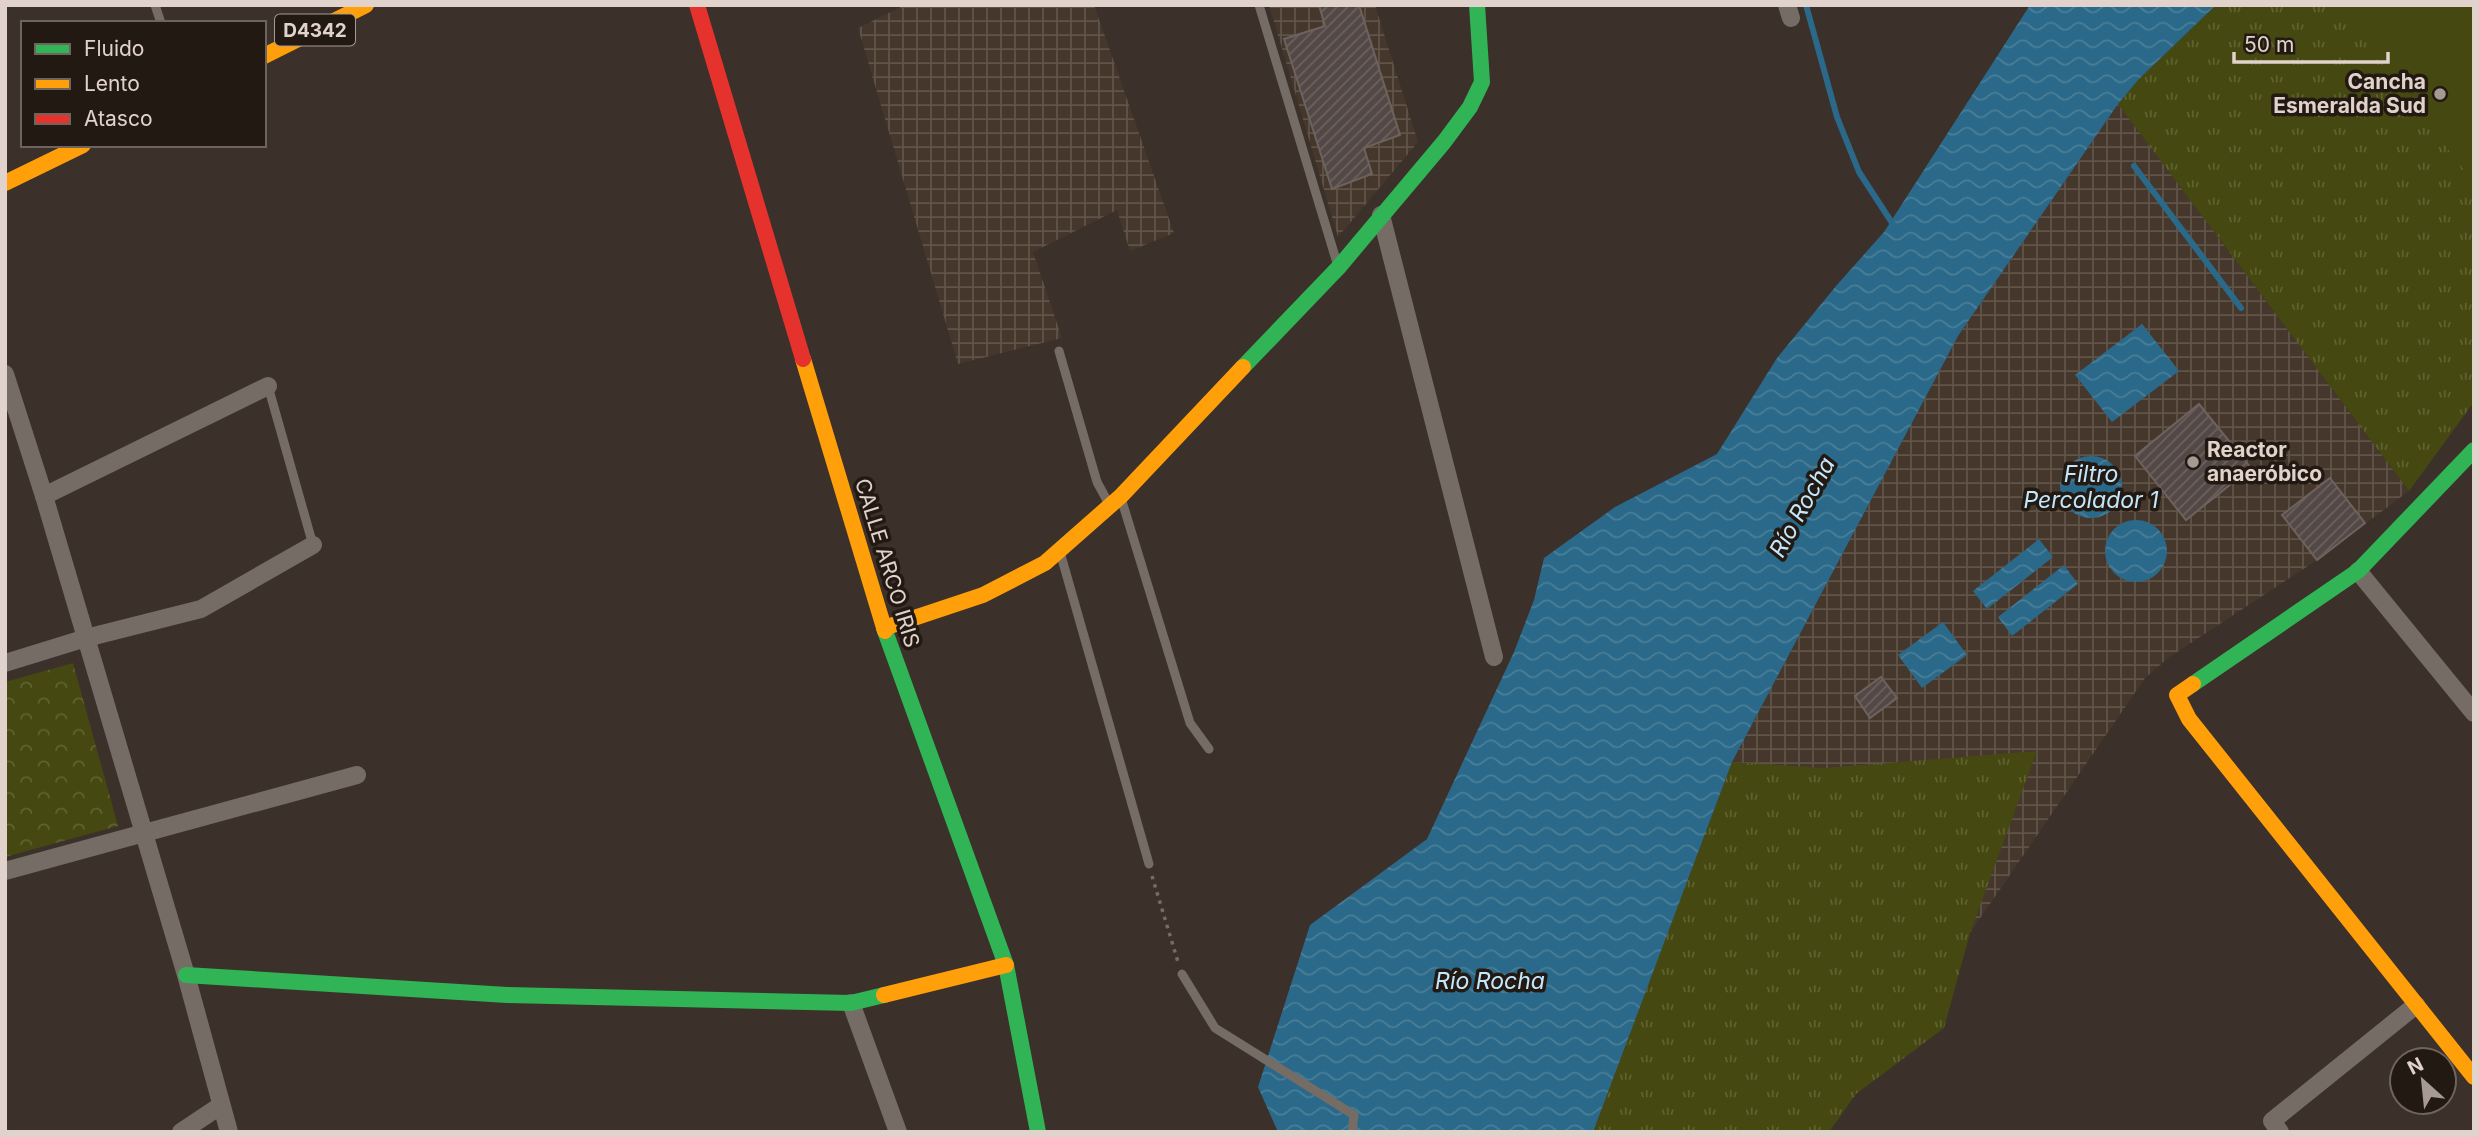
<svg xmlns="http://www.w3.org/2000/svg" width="2479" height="1137" font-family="Inter,sans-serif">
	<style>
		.industrial { fill: url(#industrial-grid) }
		.grass { fill: url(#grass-tufts) }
		.park { fill: url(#park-crowns) }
		.pitch { fill: #454810 }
		.water { fill: url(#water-waves) }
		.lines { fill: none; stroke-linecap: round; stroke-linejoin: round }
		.stream { stroke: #2a6989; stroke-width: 6 }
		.building { fill: url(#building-hatch); stroke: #6d625e; stroke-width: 2 }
		.path { stroke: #756c66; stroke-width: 3.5; stroke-dasharray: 3.5 5; stroke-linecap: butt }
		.lane { stroke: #756c66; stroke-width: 9 }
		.street { stroke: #756c66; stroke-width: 18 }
		.fast { stroke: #30b455; stroke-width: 16 }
		.slow { stroke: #ff9f0a; stroke-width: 16 }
		.jam { stroke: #e5322d; stroke-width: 16 }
		.poi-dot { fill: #a79a93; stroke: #231913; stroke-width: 2.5 }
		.labels { text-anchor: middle; stroke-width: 7; stroke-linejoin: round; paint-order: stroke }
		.shield { fill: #231913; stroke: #a89b94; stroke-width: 2 }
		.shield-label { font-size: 19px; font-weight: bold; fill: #e1d3cb }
		.poi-label { font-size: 21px; font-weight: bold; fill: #e1d3cb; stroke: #231913; text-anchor: end }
		.street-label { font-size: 21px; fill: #e1d3cb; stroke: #231913 }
		.water-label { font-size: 23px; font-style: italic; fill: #c3e7fc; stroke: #231913 }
	</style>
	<defs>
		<pattern id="industrial-grid" width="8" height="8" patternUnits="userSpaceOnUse" patternTransform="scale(1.75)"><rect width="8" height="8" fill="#45372b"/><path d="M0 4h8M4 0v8" fill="none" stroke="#605348"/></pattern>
		<pattern id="grass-tufts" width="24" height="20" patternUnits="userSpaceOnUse" patternTransform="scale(1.75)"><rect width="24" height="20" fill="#454810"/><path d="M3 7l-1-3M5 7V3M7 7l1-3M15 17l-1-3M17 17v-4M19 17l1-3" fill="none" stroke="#606231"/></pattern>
		<pattern id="park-crowns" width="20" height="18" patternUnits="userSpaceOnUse" patternTransform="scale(1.75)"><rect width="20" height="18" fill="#454810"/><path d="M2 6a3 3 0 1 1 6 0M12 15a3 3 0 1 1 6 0" fill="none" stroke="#606231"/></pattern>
		<pattern id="water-waves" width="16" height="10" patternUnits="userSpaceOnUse" patternTransform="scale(1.75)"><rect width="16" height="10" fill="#2a6989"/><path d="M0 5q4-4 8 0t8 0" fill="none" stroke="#497e98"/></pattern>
		<pattern id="building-hatch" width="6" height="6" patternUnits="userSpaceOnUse" patternTransform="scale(1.75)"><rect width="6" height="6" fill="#534845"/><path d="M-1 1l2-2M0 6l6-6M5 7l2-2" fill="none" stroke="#6b625e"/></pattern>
	</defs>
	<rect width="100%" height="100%" fill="#3b302a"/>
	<g class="industrial">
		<path d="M905,5H1094L1174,233L1130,251L1117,210L1033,252L1062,338L958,364L858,28Z"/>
		<path d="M1269,5H1375L1418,142L1338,237Z"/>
		<path d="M2118,104L2409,491L2317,560L2168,658L2145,678L1970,933L1828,1132H1593L1732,762L1958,336Z"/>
	</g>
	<g class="grass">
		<path d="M2216,5H2474V402L2409,491L2118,104L2139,79Z"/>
		<path d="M2037,751L1970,933L1944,1028L1856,1094L1829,1132H1593L1732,762L1825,768Z"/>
	</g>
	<path class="park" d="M73,663L118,826L5,857V682Z"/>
	<path class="pitch" d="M2337,5H2474V183Z"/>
	<g class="water">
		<path d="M2030,5H2216L2139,79L2118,104L1958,336L1732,762L1593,1132H1278L1258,1087L1310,925L1427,839L1514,652L1534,600L1544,558L1615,507L1717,454L1777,358L1836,286L1884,232Z"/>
		<path d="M2142,324L2179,371L2112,422L2075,375Z"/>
		<circle cx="2091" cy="487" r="31"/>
		<circle cx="2136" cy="551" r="31"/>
		<path d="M2039,539L2053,557L1987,609L1973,591Z"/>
		<path d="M2064,565L2078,584L2012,636L1998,617Z"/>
		<path d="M1943,622L1967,655L1922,688L1898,655Z"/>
	</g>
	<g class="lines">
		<g class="stream">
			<path d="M1806,5L1837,117L1859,172L1896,229"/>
			<path d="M2134,166L2241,308"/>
		</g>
	</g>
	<g class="building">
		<path d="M1319,5H1359L1400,135L1364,148L1372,174L1332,189L1284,39L1325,26Z"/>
		<path d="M2199,404L2251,468L2186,520L2135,456Z"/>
		<path d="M2330,478L2365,523L2317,560L2282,515Z"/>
		<path d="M1881,677L1897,698L1870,718L1855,696Z"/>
	</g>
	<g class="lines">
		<path class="path" d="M1152,876L1178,962"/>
		<g class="lane">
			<path d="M155,5L161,23"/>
			<path d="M1259,5L1337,263"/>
			<path d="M1059,351L1097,482L1109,504"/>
			<path d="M268,386L313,545"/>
			<path d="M1121,498L1190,723L1209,749"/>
			<path d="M1060,552L1149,864"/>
			<path d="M1182,974L1215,1028L1354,1115L1352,1132"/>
		</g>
		<g class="street">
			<path d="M1787,5L1791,18"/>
			<path d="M1381,215L1494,657"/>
			<path d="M5,374L44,496L186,975L229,1132"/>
			<path d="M44,496L268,386"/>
			<path d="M2358,571L2474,713"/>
			<path d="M5,663L86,638L201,609L313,545"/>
			<path d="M5,871L357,775"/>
			<path d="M851,1003L898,1132"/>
			<path d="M181,1132L220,1106"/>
			<path d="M2280,1132L2272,1121L2416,1005"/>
		</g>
		<g class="fast">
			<path d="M1243,367L1338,268L1444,142L1470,107L1482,82L1477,5"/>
			<path d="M885,631L1006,965L1038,1132"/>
			<path d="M2193,684L2358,571L2474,450"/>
			<path d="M186,975L507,995L851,1003L884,995"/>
		</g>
		<g class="slow">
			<path d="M264,56L366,5"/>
			<path d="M5,183L83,145"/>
			<path d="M803,359L885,631"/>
			<path d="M884,628L983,595L1045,563L1121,496L1243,367"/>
			<path d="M2193,684L2177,695L2189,719L2474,1077"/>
			<path d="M884,995L1006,965"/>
		</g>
		<path class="jam" d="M697,5L803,359"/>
	</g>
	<g class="poi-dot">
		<circle cx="2440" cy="94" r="7"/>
		<circle cx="2193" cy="462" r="7"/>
	</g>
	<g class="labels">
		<rect class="shield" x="275" y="14.5" width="80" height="31" rx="5"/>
		<g class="shield-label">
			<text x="315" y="37">D4342</text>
		</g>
		<g class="poi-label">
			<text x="2426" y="89">Cancha<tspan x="2426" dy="24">Esmeralda Sud</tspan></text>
			<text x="2207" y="457" text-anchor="start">Reactor<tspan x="2207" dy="24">anaeróbico</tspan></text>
		</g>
		<g class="street-label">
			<text transform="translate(887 563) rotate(73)" y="7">CALLE ARCO IRIS</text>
		</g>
		<g class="water-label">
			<text x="2091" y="482">Filtro<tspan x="2091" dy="26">Percolador 1</tspan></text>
			<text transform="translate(1802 507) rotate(-61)" y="8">Río Rocha</text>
			<text x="1490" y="989">Río Rocha</text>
		</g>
	</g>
	<rect width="2479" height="1137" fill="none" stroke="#e1d3cb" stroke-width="14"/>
	<rect x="21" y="21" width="245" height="126" fill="#231913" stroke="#6f635d" stroke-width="2"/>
	<rect x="35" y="44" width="35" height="10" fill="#30b455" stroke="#6f635d" stroke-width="2"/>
	<text x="84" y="56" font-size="21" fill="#e1d3cb">Fluido</text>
	<rect x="35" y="79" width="35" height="10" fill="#ff9f0a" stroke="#6f635d" stroke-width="2"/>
	<text x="84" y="91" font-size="21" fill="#e1d3cb">Lento</text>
	<rect x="35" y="114" width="35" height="10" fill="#e5322d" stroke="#6f635d" stroke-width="2"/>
	<text x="84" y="126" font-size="21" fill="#e1d3cb">Atasco</text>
	<g transform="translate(2423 1081) rotate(333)"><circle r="33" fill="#231913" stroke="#6f635d" stroke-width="2"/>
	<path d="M0-5L12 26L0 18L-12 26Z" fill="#a79a93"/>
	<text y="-10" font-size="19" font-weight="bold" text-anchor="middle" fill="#e1d3cb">N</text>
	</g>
	<path d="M2234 52v10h154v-10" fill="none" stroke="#e1d3cb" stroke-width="3.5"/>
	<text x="2244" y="52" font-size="21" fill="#e1d3cb" stroke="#231913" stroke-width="5" paint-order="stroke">50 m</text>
</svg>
